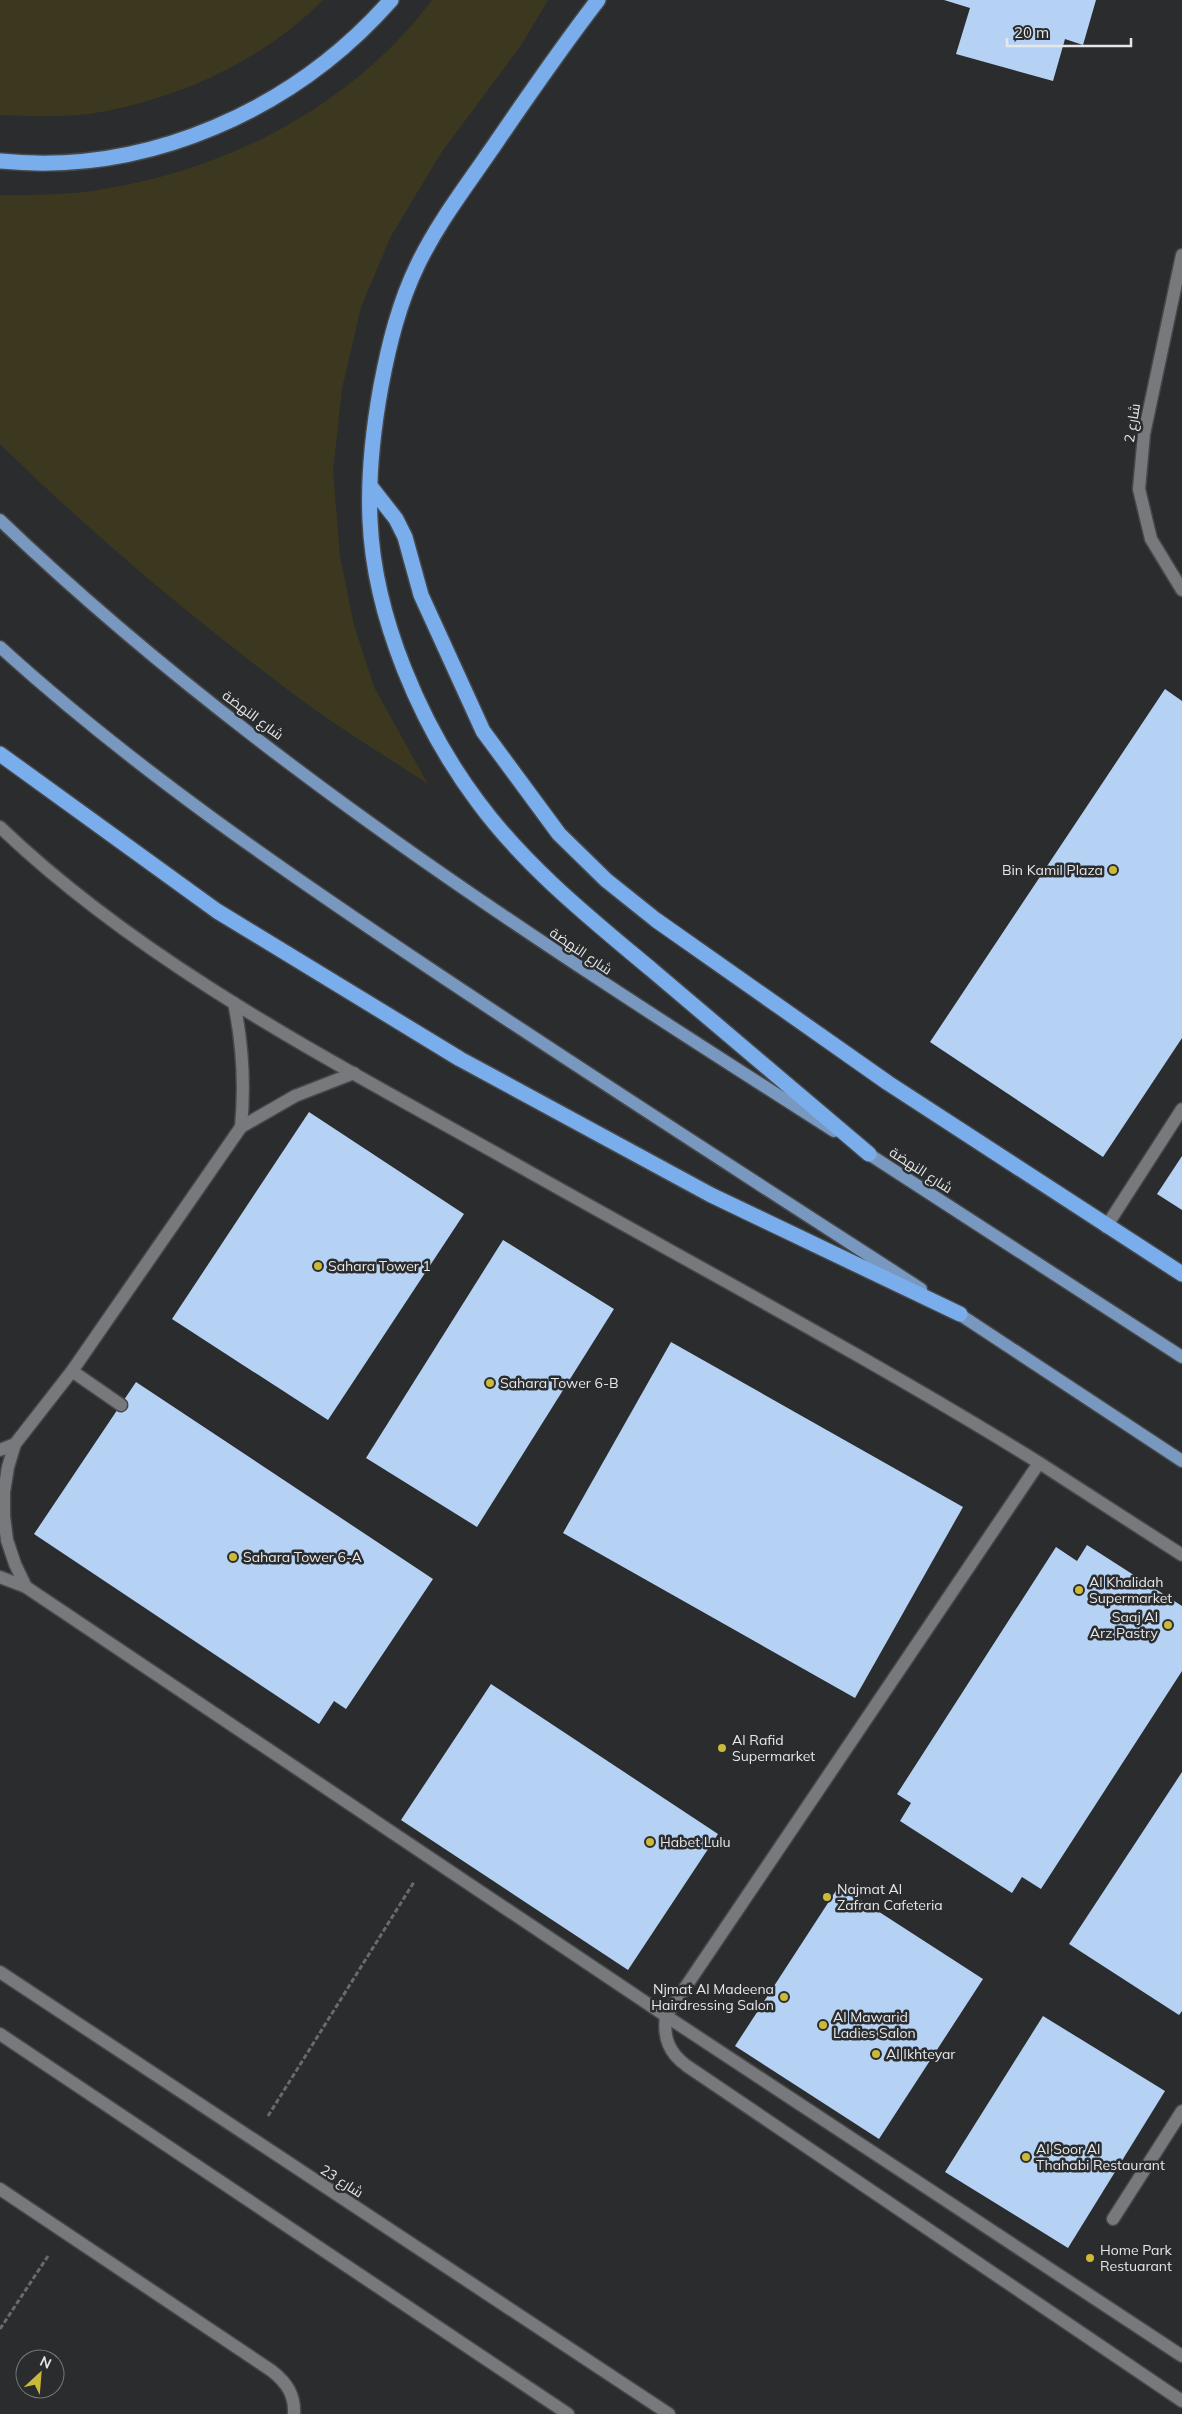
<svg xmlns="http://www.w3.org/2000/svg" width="1182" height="2414" font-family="Mulish,Cairo,sans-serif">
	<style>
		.green { fill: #3c3820 }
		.building { fill: #b5d2f5 }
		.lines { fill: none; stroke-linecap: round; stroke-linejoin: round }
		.minor-casing { stroke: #464749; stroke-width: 15 }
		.major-casing { stroke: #464749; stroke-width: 15 }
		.highway-casing { stroke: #464749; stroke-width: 18 }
		.path { stroke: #686a6c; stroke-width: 3; stroke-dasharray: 5 2.5; stroke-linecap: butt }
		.minor { stroke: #77797c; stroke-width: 12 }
		.major { stroke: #7998bf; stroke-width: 12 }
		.highway { stroke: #7aadec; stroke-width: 15 }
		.poi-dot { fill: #cbba39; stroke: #2a2c2e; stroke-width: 2 }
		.labels { text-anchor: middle; stroke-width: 5; stroke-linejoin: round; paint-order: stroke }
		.street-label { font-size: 14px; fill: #e6e7e9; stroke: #2a2c2e }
		.poi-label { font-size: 14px; fill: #e6e7e9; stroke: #2a2c2e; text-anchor: start }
	</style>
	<rect width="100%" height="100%" fill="#2a2c2e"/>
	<g class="green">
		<path d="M0,0H323C264,60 178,99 95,113C64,118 31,116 0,115Z"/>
		<path d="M432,0H548L522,44L441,153L391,236L361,307L342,389L333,470L340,556L354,625L374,687L428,784C387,757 344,731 304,702C197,622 96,538 0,444V195C33,195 66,195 98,190C226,171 354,105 432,0Z"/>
	</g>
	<g class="building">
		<path d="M944,0H1096L1083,45L1065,39L1053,81L956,54L970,8Z"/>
		<path d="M1165,689L1182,701V1038L1103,1157L930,1042Z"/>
		<path d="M309,1112L464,1214L328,1420L172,1319Z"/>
		<path d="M1182,1156V1210L1157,1194Z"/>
		<path d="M503,1240L614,1309L477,1527L366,1458Z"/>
		<path d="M671,1342L963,1507L855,1698L563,1533Z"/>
		<path d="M136,1382L433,1579L346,1709L334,1701L319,1724L34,1534Z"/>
		<path d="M1087,1545L1182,1606V1671L1041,1889L1022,1877L1012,1893L900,1821L911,1803L897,1794L1056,1547L1077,1561Z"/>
		<path d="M491,1684L718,1834L628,1970L401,1820Z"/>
		<path d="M1182,1772V2011L1179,2015L1069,1944Z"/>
		<path d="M839,1886L983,1979L879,2139L735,2046Z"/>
		<path d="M1043,2016L1165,2091L1068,2248L945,2172Z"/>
	</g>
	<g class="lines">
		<g class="minor-casing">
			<g id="minor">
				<path d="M1182,255L1144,434L1139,489L1151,539L1182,590"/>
				<path d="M0,827C143,964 330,1060 501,1156C681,1258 865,1355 1041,1464C1088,1494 1135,1525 1182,1555"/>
				<path d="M234,1003C243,1046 245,1085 241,1127"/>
				<path d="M1106,1227L1182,1109"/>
				<path d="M72,1371L121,1405"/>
				<path d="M0,1450L15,1444"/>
				<path d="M1039,1463L666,2016C663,2038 669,2053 687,2066L1182,2401"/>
				<path d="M0,1577L26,1587L666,2016L1182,2356"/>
				<path d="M26,1587L15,1564L7,1540L4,1516V1492L8,1467L15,1444L72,1371L241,1127L295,1096L354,1073"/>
				<path d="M0,1972L669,2414"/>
				<path d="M0,2034L568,2414"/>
				<path d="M0,2189L272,2371C287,2383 295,2395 294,2414"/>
				<path d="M1113,2219L1182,2111"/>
			</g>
		</g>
		<g class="major-casing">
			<g id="major">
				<path d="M0,520C247,757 546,947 834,1131"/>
				<path d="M0,647C132,767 281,869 429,968C592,1077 757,1183 921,1289"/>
				<path d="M861,1149L1182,1357"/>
				<path d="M953,1310L1182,1461"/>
			</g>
		</g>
		<g class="highway-casing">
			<g id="highway">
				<path d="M598,0C560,49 526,99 491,150C465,188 438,223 418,264C399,303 389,344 381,386C373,430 368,475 370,520C374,617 421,726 478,802C526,867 591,919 652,970C724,1031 796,1092 869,1154"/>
				<path d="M0,161C147,176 294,110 391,0"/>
				<path d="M371,487L396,519L405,537L421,595L483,731L559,834L606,880L656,920L888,1083L1182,1274"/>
				<path d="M0,754L217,911L460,1059L711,1195L960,1314"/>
			</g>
		</g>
		<g class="path">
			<path d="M268,2116L414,1882"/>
			<path d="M0,2329L48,2256"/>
		</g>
		<use href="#minor" class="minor"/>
		<use href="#major" class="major"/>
		<use href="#highway" class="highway"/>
	</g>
	<g class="poi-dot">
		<circle cx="1113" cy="870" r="5"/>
		<circle cx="318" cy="1266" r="5"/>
		<circle cx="490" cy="1383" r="5"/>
		<circle cx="233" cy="1557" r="5"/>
		<circle cx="1079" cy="1590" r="5"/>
		<circle cx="1168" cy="1625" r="5"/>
		<circle cx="722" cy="1748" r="5"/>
		<circle cx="650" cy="1842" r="5"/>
		<circle cx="827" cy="1897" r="5"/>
		<circle cx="784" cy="1997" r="5"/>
		<circle cx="823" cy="2025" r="5"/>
		<circle cx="876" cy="2054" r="5"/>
		<circle cx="1026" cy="2157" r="5"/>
		<circle cx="1090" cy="2258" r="5"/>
	</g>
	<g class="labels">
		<g class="street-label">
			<text transform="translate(1132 423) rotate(-81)" y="5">شارع 2</text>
			<text transform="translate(253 715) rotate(37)" y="5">شارع النهضة</text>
			<text transform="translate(581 951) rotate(34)" y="5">شارع النهضة</text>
			<text transform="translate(921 1170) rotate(33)" y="5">شارع النهضة</text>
			<text transform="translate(342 2181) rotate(33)" y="5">شارع 23</text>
		</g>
		<g class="poi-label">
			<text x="1103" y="875" text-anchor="end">Bin Kamil Plaza</text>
			<text x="328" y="1271">Sahara Tower 1</text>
			<text x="500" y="1388">Sahara Tower 6-B</text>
			<text x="243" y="1562">Sahara Tower 6-A</text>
			<text x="1089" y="1587">Al Khalidah<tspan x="1089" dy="16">Supermarket</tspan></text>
			<text x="1158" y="1622" text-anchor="end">Saaj Al<tspan x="1158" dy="16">Arz Pastry</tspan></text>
			<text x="732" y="1745">Al Rafid<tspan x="732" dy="16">Supermarket</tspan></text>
			<text x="660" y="1847">Habet Lulu</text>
			<text x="837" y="1894">Najmat Al<tspan x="837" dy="16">Zafran Cafeteria</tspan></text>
			<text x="774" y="1994" text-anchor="end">Njmat Al Madeena<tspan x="774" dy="16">Hairdressing Salon</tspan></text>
			<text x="833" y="2022">Al Mawarid<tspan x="833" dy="16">Ladies Salon</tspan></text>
			<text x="886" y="2059">Al Ikhteyar</text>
			<text x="1036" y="2154">Al Soor Al<tspan x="1036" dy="16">Thahabi Restaurant</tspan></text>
			<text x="1100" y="2255">Home Park<tspan x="1100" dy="16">Restuarant</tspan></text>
		</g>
	</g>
	<g transform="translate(40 2374) rotate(26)"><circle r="24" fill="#2a2c2e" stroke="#757779"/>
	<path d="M0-4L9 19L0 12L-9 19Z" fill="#cbba39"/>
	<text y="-8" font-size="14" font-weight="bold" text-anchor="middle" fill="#e6e7e9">N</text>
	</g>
	<path d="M1007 38v8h124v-8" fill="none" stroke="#e6e7e9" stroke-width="2.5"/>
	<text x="1014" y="38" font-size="15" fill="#e6e7e9" stroke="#2a2c2e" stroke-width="4" paint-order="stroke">20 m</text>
</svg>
